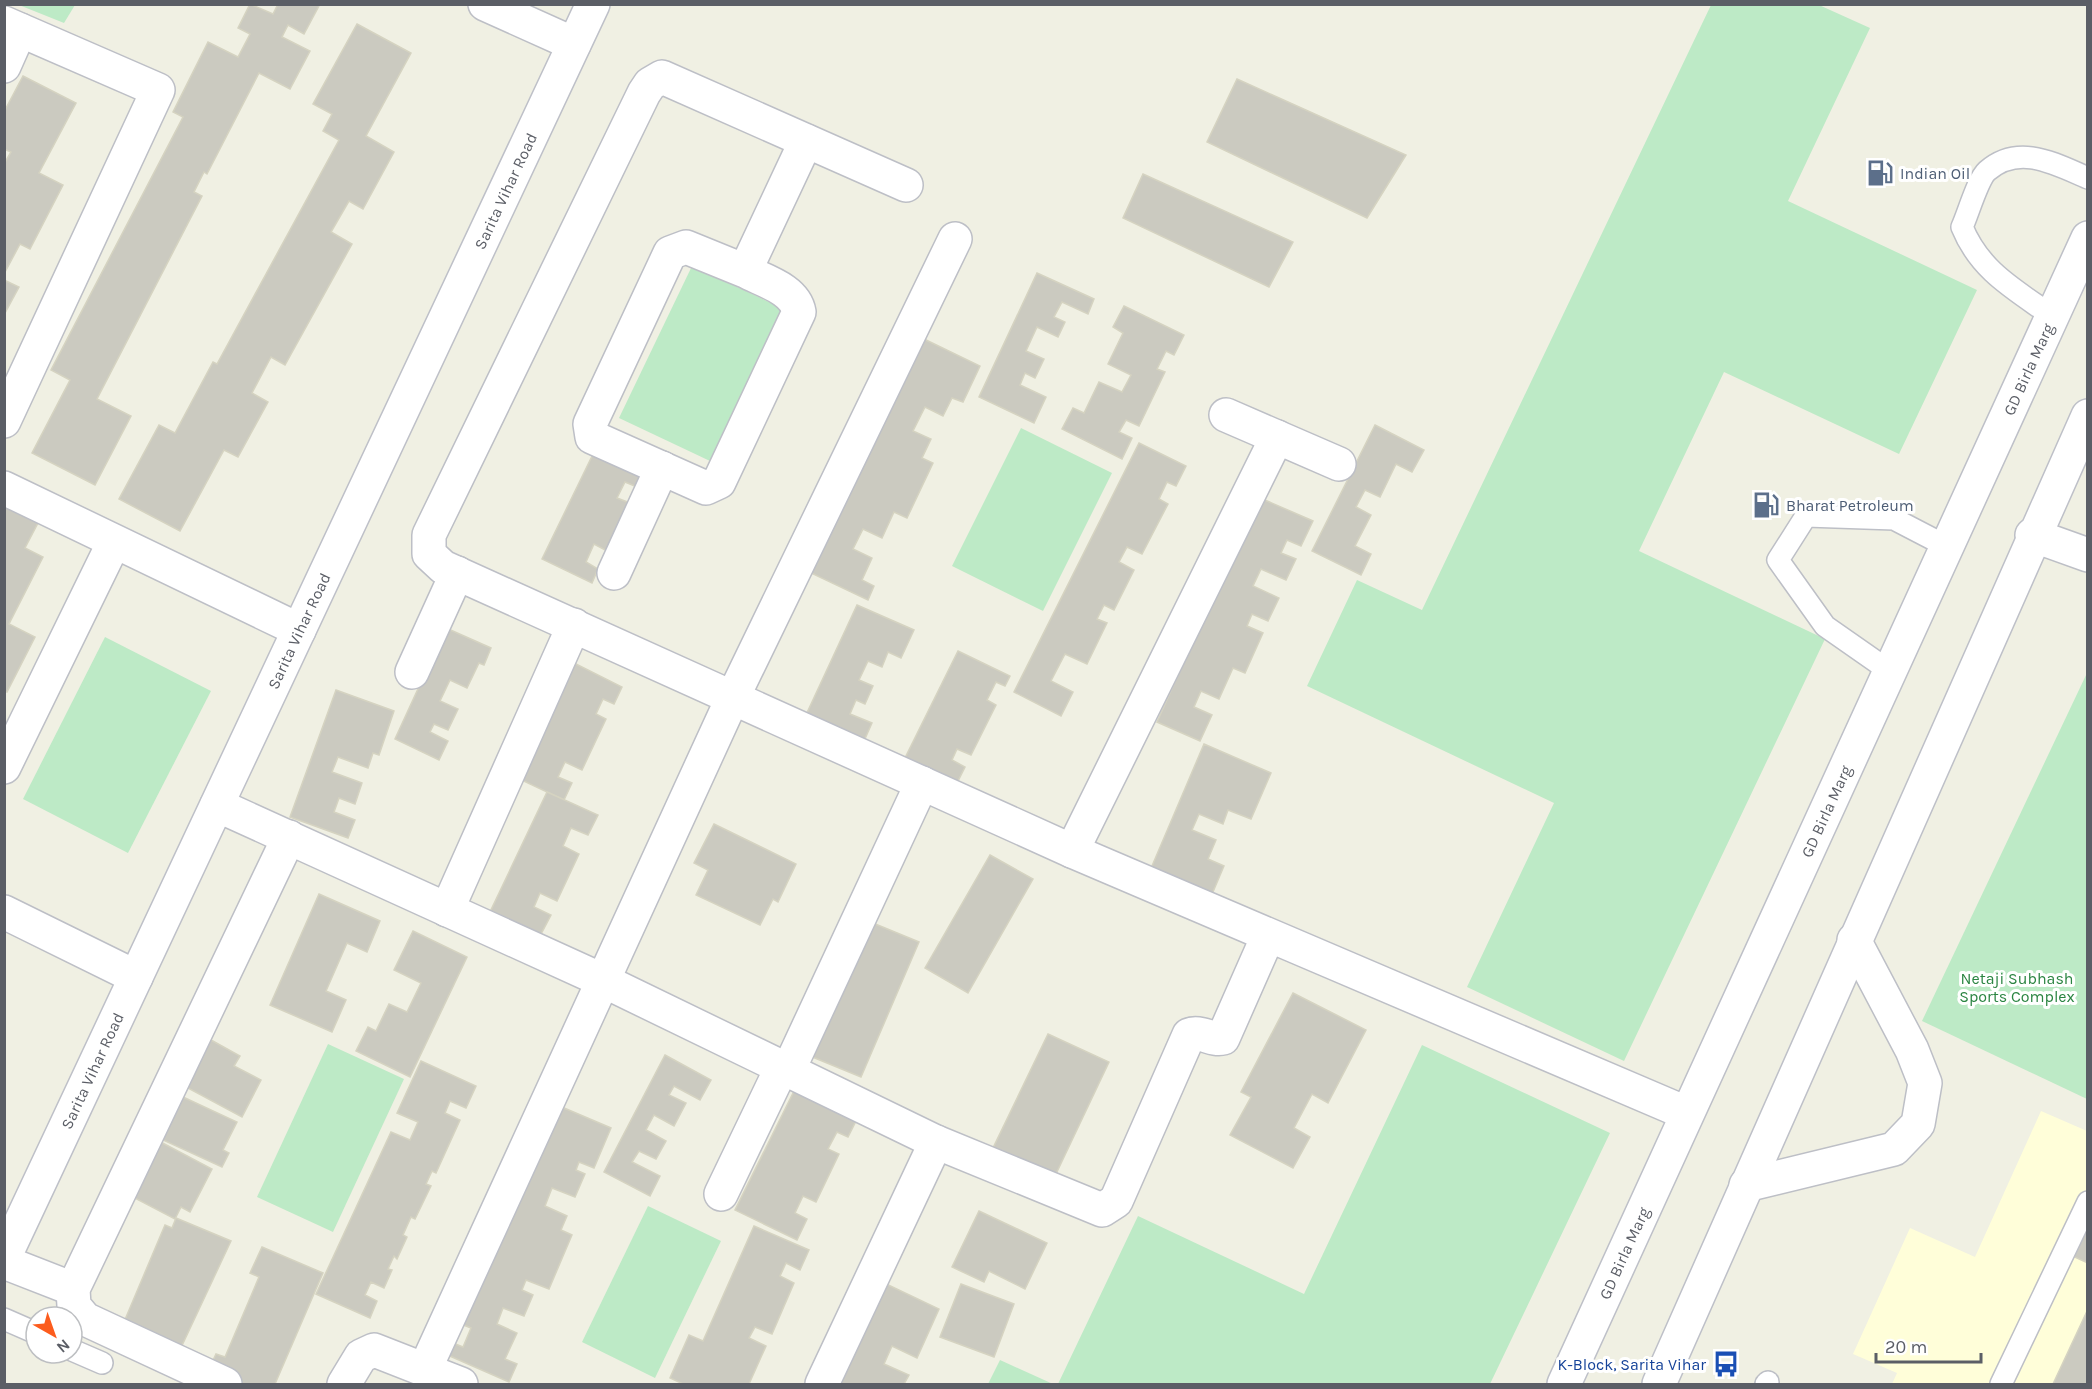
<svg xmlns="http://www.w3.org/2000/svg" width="2092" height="1389" font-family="Karla,sans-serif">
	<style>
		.commercial { fill: #fffed9 }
		.green { fill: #bdeac6 }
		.building { fill: #cbcac0; stroke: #d5d3c1; stroke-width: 1.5 }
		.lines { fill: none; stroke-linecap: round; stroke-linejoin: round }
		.lane-casing { stroke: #bdbfc6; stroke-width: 24 }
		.street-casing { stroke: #bdbfc6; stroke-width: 36 }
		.secondary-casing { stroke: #bec0c8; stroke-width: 36 }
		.lane { stroke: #fff; stroke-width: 21 }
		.street { stroke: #fff; stroke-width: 33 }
		.secondary { stroke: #fff; stroke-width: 33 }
		.labels { text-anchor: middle; stroke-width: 6; stroke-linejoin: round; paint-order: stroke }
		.service-label { font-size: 16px; fill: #4e5e75; stroke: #fff; text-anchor: start }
		.street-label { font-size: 16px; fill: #5b5e66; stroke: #fff }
		.park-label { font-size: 16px; fill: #2b8542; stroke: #fff }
		.transit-label { font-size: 16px; fill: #164399; stroke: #fff; text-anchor: end }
	</style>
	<rect width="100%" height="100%" fill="#f0f0e3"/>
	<path class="commercial" d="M2041,1111L2087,1131V1384H1892L1897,1373L1853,1354L1910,1228L1975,1257Z"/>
	<g class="green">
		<path d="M19,5L75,4V5L64,23Z"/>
		<path d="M1711,5H1819L1870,28L1788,201L1977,290L1899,454L1724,372L1639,551L1825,639L1624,1061L1467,987L1554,803L1307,686L1357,580L1422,610Z"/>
		<path d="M692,266L782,308L710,461L619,418Z"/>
		<path d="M1021,428L1112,473L1043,611L952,566Z"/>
		<path d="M105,637L211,691L128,853L23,799Z"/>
		<path d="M2087,673V1099L1922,1021Z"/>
		<path d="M328,1044L404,1079L333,1232L257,1197Z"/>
		<path d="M1422,1045L1610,1133L1490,1384H1058L1138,1216L1304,1294Z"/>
		<path d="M648,1206L721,1241L655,1378L582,1342Z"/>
		<path d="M1000,1360L1053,1384H988Z"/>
	</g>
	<g class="building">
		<path d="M250,4L273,14L278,4H320L304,34L288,25L282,37L310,51L290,89L259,73L207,174L204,172L194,192L202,196L97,399L131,416L95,485L32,453L70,380L51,370L183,117L173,112L208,42L238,57L250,34L238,28Z"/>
		<path d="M357,24L411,53L366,136L394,152L363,209L349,201L331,232L352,244L285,365L271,357L252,393L268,402L238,457L224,450L180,531L119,499L159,425L175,433L213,362L217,364L339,140L323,131L332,114L313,104Z"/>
		<path d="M23,76L76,103L39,173L63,185L30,249L20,244L4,274V164L11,152L4,149V112Z"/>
		<path d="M1237,79L1406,155L1367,218L1207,142Z"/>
		<path d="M1143,174L1293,242L1269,287L1123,218Z"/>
		<path d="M1037,273L1094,299L1088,314L1062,302L1054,317L1065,322L1058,337L1037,327L1026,351L1044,359L1035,378L1025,373L1020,385L1046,397L1034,423L979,397Z"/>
		<path d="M4,280L19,287L4,315Z"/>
		<path d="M1124,306L1184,335L1174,355L1166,351L1157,369L1165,372L1139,426L1126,420L1119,432L1132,438L1122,459L1062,429L1073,408L1084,413L1099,382L1122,392L1131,375L1108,364L1123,333L1113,327Z"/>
		<path d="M924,339L980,366L963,402L952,398L943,416L925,407L913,431L931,439L922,458L933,463L907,518L894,512L882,538L863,529L853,549L872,558L862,580L874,586L868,600L811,573Z"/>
		<path d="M1375,425L1424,450L1412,472L1396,464L1380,497L1365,490L1356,507L1371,515L1355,546L1371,554L1361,575L1312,551Z"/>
		<path d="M1139,443L1186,466L1176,486L1167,482L1159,499L1168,504L1142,554L1127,547L1119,562L1134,570L1114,610L1104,605L1097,619L1107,623L1087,664L1065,654L1051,681L1073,692L1061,716L1014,692Z"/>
		<path d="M596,448L645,471L637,487L625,482L617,498L630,503L607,551L594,544L586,562L598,569L592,583L542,559Z"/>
		<path d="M1258,497L1313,521L1301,546L1287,540L1281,553L1296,559L1286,580L1261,569L1253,586L1279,598L1268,621L1252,614L1247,626L1263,633L1245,673L1233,668L1219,699L1201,691L1194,707L1212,715L1200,741L1157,722Z"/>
		<path d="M4,503L39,521L25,548L43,557L9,624L35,637L7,692L4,691Z"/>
		<path d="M857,605L914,630L901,658L888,652L882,667L868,661L859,680L873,686L865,704L856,700L850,714L872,723L864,741L806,715Z"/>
		<path d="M446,628L491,648L484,665L479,663L467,688L450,680L440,701L458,709L448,730L434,724L430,732L448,741L439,760L395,739Z"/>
		<path d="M958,651L1010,676L1005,686L996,682L987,700L996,705L971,755L957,749L952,760L965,767L957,783L905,758Z"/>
		<path d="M570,661L622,687L614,704L603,699L596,714L606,719L582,770L565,762L558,777L572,783L564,800L515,777Z"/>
		<path d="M336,690L394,711L379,755L373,753L368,768L338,757L332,772L362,783L355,804L339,798L334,812L355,820L348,838L290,817Z"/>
		<path d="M1204,744L1271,773L1251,819L1228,810L1223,824L1199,814L1192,830L1216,840L1208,859L1224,866L1207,906L1146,880Z"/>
		<path d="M547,792L598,815L588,835L571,828L563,846L579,854L557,901L540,893L534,907L551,915L540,936L490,912Z"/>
		<path d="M714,824L796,864L778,902L773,899L760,925L696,895L708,870L694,863Z"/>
		<path d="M990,855L1033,879L968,993L925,968Z"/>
		<path d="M319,894L380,921L367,952L347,943L326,991L346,1000L332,1032L270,1005Z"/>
		<path d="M868,921L919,942L861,1077L810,1056Z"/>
		<path d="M413,931L467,957L410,1077L356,1051L368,1027L376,1031L389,1004L407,1012L421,983L394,970Z"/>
		<path d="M1293,993L1366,1030L1328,1103L1312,1094L1294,1128L1310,1137L1293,1168L1230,1135L1251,1097L1241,1092Z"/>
		<path d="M1048,1034L1109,1062L1055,1176L993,1148Z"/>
		<path d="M211,1040L240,1056L234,1066L261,1080L242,1117L186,1087Z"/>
		<path d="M665,1055L711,1080L700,1100L674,1086L669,1095L686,1103L674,1126L654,1115L646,1130L666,1141L656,1159L639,1151L632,1162L660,1176L650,1196L604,1172Z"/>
		<path d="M421,1061L476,1086L466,1108L450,1101L445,1113L460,1120L436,1173L432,1171L426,1184L431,1186L415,1219L411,1217L403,1235L407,1237L397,1259L394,1256L388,1269L392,1270L384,1288L371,1282L365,1295L377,1301L370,1318L316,1294L391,1132L410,1140L418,1122L397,1113Z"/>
		<path d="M797,1085L859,1115L848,1137L837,1132L828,1149L839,1154L816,1202L803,1196L795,1213L807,1219L797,1240L735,1210Z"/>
		<path d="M183,1097L237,1122L223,1150L229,1153L222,1167L163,1140Z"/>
		<path d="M550,1102L611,1128L594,1168L579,1162L576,1170L585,1174L575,1197L552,1188L545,1206L567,1216L561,1230L572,1235L549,1289L526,1280L522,1290L533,1295L524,1316L503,1308L497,1324L517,1333L505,1359L517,1364L509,1382L443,1353L448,1341L463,1347L471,1328L456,1322Z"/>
		<path d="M155,1139L212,1169L190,1212L181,1207L175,1219L127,1194Z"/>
		<path d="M979,1211L1047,1243L1025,1289L989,1271L984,1282L952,1267Z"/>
		<path d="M176,1218L231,1241L178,1354L121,1329L165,1225L172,1228Z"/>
		<path d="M2088,1218V1263L2070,1255Z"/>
		<path d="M754,1226L809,1250L800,1270L786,1263L780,1276L794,1283L772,1334L755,1327L749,1338L766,1346L749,1384H683L670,1378L689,1335L703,1341Z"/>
		<path d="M262,1247L323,1273L275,1384H234L207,1373L216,1354L225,1357L259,1277L250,1273Z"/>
		<path d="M882,1282L939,1309L917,1358L892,1346L884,1364L909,1375L904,1384H835Z"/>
		<path d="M961,1284L1014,1304L994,1357L940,1337Z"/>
		<path d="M2088,1309V1384H2053Z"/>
	</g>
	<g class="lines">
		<g class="lane-casing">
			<g id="lane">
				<path d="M2052,316C2014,289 1980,271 1962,227C1968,214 1978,179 1987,171C2019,143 2055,164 2088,178"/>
				<path d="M1888,670L1825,626L1778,560L1806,516L1894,519L1946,546"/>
				<path d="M4,1319L36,1333"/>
				<path d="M72,1350L102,1363"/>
				<path d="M1766,1384L1768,1382"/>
				<path d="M2001,1384L2088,1202"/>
			</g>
		</g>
		<g class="street-casing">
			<g id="street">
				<path d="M485,4L574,44"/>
				<path d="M4,23L158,90L4,421"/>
				<path d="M4,66L20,30"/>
				<path d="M906,185L662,77L650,84L644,93L429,535V554L443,567L1072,851L1686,1113"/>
				<path d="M745,271L686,247L670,253L590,424L592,437L706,488L719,482L799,312C795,289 764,281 745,271L806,141"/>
				<path d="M1226,415L1339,464"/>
				<path d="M4,488L299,630"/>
				<path d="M2032,535L2088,555"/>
				<path d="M614,573L662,468"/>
				<path d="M412,672L457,573"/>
				<path d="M4,767L114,542"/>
				<path d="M217,805L604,981L936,1142L1102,1210L1116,1201L1189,1035C1200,1030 1212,1041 1223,1038L1268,936"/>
				<path d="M1072,851L1277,437"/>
				<path d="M447,910L574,625"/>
				<path d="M4,912L136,977"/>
				<path d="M788,1071L922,783"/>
				<path d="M1746,1185L1894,1149L1918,1124L1925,1083L1912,1050L1854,940"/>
				<path d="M721,1194L782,1067"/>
				<path d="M4,1262L73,1289"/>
				<path d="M425,1369L733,697L955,239"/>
				<path d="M225,1384L85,1319L74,1306L73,1289L289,837"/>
				<path d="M344,1384L361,1356L374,1350L461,1384"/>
				<path d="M822,1384L936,1142"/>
			</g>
		</g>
		<g class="secondary-casing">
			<g id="secondary">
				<path id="s1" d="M4,1258L593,4"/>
				<path id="s2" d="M1564,1384L2088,238"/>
				<path d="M1659,1384L2088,416"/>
			</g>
		</g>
		<use href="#lane" class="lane"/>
		<use href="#street" class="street"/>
		<use href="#secondary" class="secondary"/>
	</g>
	<defs>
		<g id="fuel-bare" transform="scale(2.07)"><path d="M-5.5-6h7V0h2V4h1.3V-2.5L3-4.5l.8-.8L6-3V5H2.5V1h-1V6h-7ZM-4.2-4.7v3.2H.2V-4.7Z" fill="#5c6f8a" stroke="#fff" stroke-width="2.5" paint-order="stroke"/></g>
		<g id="bus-bare" transform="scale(2.07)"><path d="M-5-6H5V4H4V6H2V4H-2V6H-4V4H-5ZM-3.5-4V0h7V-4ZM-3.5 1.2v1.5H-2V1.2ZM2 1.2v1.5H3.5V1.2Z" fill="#1a4fb4" stroke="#fff" stroke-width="2.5" paint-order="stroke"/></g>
	</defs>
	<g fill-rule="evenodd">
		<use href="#fuel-bare" x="1880" y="173"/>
		<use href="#fuel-bare" x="1766" y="505"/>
		<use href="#bus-bare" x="1726" y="1364"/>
	</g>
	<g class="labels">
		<g class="service-label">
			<text x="1900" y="179">Indian Oil</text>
			<text x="1786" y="511">Bharat Petroleum</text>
		</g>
		<g class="street-label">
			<text dy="6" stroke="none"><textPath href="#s1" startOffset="1179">Sarita Vihar Road</textPath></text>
			<text dy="6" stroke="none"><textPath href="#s2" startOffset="1116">GD Birla Marg</textPath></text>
			<text dy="6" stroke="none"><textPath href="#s1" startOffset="693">Sarita Vihar Road</textPath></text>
			<text dy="6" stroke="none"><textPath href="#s2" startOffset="630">GD Birla Marg</textPath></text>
			<text dy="6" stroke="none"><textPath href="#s1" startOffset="207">Sarita Vihar Road</textPath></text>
			<text dy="6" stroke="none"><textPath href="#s2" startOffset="144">GD Birla Marg</textPath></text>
		</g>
		<g class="park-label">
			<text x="2017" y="984">Netaji Subhash<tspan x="2017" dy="18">Sports Complex</tspan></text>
		</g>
		<g class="transit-label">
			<text x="1706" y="1370">K-Block, Sarita Vihar</text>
		</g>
	</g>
	<rect width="2092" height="1389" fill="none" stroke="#5b5e66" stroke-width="12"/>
	<g transform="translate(54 1335) rotate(140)"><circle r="28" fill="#ffffff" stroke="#bdbfc2" stroke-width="1.5"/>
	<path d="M0-4.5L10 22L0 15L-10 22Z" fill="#fc5c1d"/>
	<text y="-9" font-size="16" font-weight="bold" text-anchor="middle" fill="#5b5e66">N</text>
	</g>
	<path d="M1876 1353v9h105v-9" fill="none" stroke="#5b5e66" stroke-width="3"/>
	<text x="1885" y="1353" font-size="18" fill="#5b5e66" stroke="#ffffff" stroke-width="4.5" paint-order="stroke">20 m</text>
</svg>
